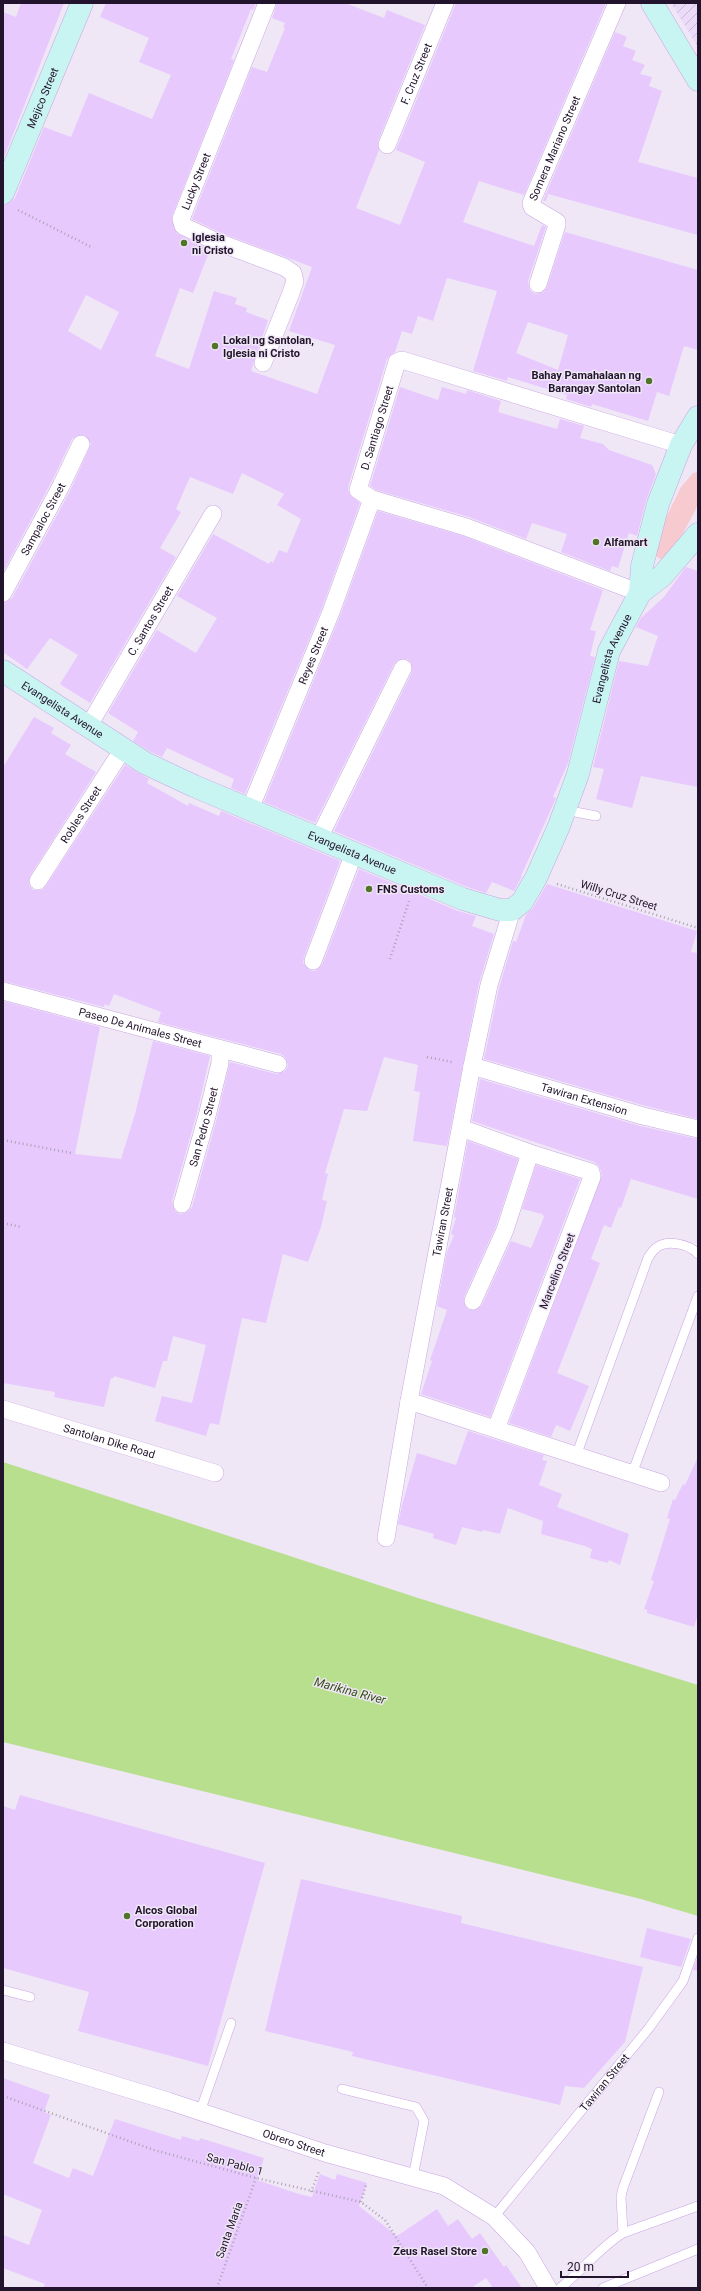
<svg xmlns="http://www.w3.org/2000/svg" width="701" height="2291" font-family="Roboto,sans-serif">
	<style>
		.industrial { fill: url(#industrial-furrows) }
		.green { fill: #f7cad0 }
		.water { fill: #b7df8e }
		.building { fill: #e7c9fe; fill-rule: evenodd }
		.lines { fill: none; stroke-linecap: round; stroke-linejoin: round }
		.lane-casing { stroke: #caa5e6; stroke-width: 10 }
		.street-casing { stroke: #caa5e6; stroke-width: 18 }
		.secondary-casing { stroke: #caa5e6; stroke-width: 23 }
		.path { stroke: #aca2b3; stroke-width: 2.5; stroke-dasharray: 1 3; stroke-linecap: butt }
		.lane { stroke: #fff; stroke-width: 9 }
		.street { stroke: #fff; stroke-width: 17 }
		.secondary { stroke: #c8f4f2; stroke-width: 22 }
		.poi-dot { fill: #52732a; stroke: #efe7f5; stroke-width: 1.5 }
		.labels { text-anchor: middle; stroke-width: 3; stroke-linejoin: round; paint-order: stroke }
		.street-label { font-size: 11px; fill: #22142c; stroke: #efe7f5 }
		.poi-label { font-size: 11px; font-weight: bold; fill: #22142c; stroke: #efe7f5; text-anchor: start }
		.water-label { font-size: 12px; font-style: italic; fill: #354d15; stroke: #efe7f5 }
	</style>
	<defs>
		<pattern id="industrial-furrows" width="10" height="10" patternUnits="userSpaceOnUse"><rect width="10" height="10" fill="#ebdbf9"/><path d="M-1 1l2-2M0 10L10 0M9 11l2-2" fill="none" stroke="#c9bbd6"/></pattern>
	</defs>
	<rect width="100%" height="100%" fill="#efe7f5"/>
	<path class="industrial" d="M671,3H698V47Z"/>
	<path class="green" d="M698,472V503L695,511L669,559H660L653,553V544L681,487L693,473Z"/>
	<path class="water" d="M3,1462L418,1598L698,1685V1916L641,1899L3,1742Z"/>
	<g class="building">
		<path d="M21,3H64L3,160V12L16,17Z"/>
		<path d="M106,3H256L253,10L251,9L231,59L234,60L172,216L176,233L210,250L193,293L180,288L155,356L189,369L214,291L237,298L235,304L247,308L246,312L268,320L251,371L317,394L335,345L289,331L312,267L219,232L192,219L252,67L267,72L285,28L283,27L285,23L272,18L277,3H345L384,18L387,10L425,25L378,141L379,150L356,208L400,225L425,162L396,150L456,3H606L524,195L479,181L463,222L534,246L542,225L546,227L528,281L530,290L535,294L544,292L547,287L565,232L698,270V350L684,346L669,396L657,392L648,421L592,404L591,407L566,399L567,395L508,377L507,381L473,371L497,291L447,278L433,321L418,316L412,334L402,331L395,352L387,359L348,487L349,494L360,503L322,608L245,794L231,788L234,779L167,748L162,757L151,752L133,741L138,732L108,713L157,630L196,653L217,618L177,596L213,534L269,564L271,561L273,563L279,550L287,553L301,519L277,505L284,494L242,473L233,494L190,477L176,509L181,512L160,548L176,557L90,703L60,684L78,655L50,638L27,669L3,652V603L12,598L70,491L91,444L85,435L76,436L72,439L52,481L3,572V205L10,203L15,198L44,127L71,137L89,93L152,119L171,75L139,62L149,38L100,17ZM86,295L119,312L101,350L68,331ZM528,322L568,335L558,370L516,353Z"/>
		<path d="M615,32L627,37L623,46L636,51L632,60L645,65L640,74L652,77L649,86L662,91L638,162L698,178V235L548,194L546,201H543Z"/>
		<path d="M400,387L438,400L442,387L466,394L467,390L501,401L498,412L557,429L560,419L584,426L580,438L603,444L609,450L652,465L656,474L646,501L637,536L629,533L618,568L612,566L610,571L561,552L567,534L532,523L526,539L469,517L376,490L370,486Z"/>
		<path d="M378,511L463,536L603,590L590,630L596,631L590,656L595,657L568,763L553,797L556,798L521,876H522L514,891L492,882L486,893L467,887L334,831L412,672L411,663L407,659L398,660L394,664L315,823L264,802L340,616Z"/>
		<path d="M686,567L698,571V787L641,776L632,808L596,799L604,769L593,767L619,661L648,666L658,636L636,627L641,618L664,597Z"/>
		<path d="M34,717L54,728L51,733L71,745L65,754L96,772L30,876L29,885L33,890H42L46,886L125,765L149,779L147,783L188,806L189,803L219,816L221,811L340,861L304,957L303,963L309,970L315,971L322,965L359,869L458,911L476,916L472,926L494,934L479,983L447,1146L413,1141L420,1092L414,1091L418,1065L384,1057L367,1111L344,1109L325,1173L328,1174L322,1200L327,1201L321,1227L308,1262L283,1254L266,1323L242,1318L219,1425L210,1423L206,1436L155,1421L162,1396L192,1403L206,1345L173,1336L167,1361H163L155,1388L114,1376V1378H111L104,1407L54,1397L55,1392L3,1383V1001L100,1027L75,1154L121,1159L135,1114L153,1041L210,1056L197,1113L172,1201L175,1211L180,1214L189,1211L192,1207L217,1118L230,1062L276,1074L285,1071L288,1066L285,1057L281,1054L158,1022L161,1012L114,994L109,1006L105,1004L104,1007L3,981V767Z"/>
		<path d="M547,884L697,931L691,952L698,953V1119L646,1106L484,1059L499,988L513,941L516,942L526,915L533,908Z"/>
		<path d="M480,1079L640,1126L698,1139V1199L631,1179L621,1208L619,1207L611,1228L604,1225L591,1259L600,1263L557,1373L589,1386L570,1431L556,1425L551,1437L509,1423L602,1175L599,1166L594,1162L472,1121Z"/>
		<path d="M468,1141L518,1159L496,1226L464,1297L465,1306L469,1310L478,1309L482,1305L511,1241L531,1248L544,1217L542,1214L522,1209L536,1165L580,1179L490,1417L421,1394L432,1361L430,1360L447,1310L437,1306L447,1252L454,1235L451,1234L456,1218L454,1217Z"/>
		<path d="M468,1431L544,1455L542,1460L547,1461L539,1485L562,1494L557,1507L629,1534L620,1565L609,1560L608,1563L590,1558L592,1549L585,1546L541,1534L543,1521L508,1508L500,1534L483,1530L482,1532L462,1527L456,1545L433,1538L434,1534L398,1524L402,1505L417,1453L456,1465Z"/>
		<path d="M698,1457V1614L694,1627L647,1613V1610L644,1609L654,1581L651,1580L670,1519L667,1518L673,1499L675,1500L683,1484L685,1485Z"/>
		<path d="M20,1795L265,1863L208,2066L78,2031L89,1992L3,1968V1806L15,1810Z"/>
		<path d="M301,1879L462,1916L461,1923L643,1967L625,2042L584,2088L565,2086L560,2105L352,2056L353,2052L265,2031Z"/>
		<path d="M647,1928L691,1939L681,1967L640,1957Z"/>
		<path d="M698,1956V1971L693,1970Z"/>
		<path d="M3,2078L50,2095L44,2112L51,2115L33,2163L69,2178L73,2168L93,2176L115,2119L181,2140L182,2136L199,2141L200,2138L264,2158L257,2180L299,2194L312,2197L320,2174L335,2180L337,2174L367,2183L359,2206L397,2236L437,2209L448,2226L458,2219L472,2239L480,2233L504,2267L506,2265L522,2288H493L486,2278L471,2288H43L45,2284L3,2268V2235L29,2245L42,2210L3,2194Z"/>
	</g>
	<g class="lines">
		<g class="lane-casing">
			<g id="lane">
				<path d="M565,810L596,816"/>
				<path d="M576,1456L648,1258C650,1255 653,1250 656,1248C667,1239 689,1244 698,1254"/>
				<path d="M632,1474L698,1296"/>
				<path d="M3,1990L30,1997"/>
				<path d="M342,2089L416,2107L424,2121L413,2177"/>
				<path d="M200,2112L231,2023"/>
				<path id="s1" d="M494,2217L649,2028L683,1981L698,1938"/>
				<path d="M623,2233L621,2197L623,2188L659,2092"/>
				<path d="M560,2288C582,2271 599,2248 623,2233L698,2206"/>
				<path d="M603,2288L698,2249"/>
			</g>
		</g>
		<g class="street-casing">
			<g id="street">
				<path id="s2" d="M387,145L445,3"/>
				<path id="s3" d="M538,284L557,225V222L532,207L531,203L617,3"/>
				<path id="s4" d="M263,363L291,293L295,281L293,273L284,267L215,241L183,226L181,219L267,3"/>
				<path id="s5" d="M3,593L61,486L81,444"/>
				<path id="s6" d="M640,593L466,527L372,499L358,490L397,362L402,360L681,445"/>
				<path id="s7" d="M88,727L213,514"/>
				<path id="s8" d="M250,809L331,612L372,499"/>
				<path d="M319,838L403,668"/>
				<path id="s9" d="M38,881L123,749"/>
				<path d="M313,961L354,853"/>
				<path id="s10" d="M3,991L278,1064"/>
				<path id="s11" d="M472,1066L643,1116L698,1129"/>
				<path d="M461,1128L530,1153L591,1172L592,1177L496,1429"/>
				<path id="s12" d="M182,1204L207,1116L220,1063V1049"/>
				<path d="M473,1301L505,1230L530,1153"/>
				<path d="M409,1401L661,1483"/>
				<path id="s13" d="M3,1409L215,1473"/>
				<path id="s14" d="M386,1538L409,1401L472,1066L489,985L512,910"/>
				<path id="s15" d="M3,2051L168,2101L325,2153L444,2186L494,2217L527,2252L548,2288"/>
			</g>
		</g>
		<g class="secondary-casing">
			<g id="secondary">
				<path d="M652,3L698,80"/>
				<path id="s16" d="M3,193L82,3"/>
				<path d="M640,593L662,576L698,534"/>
				<path id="s17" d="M3,671L145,763L194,786L463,899L500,910H512L522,902L536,878L559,826L578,774L609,651L640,593L642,566L658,504L681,445L698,417"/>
			</g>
		</g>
		<g class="path">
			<path d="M18,210L93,248"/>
			<path d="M557,884L698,928"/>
			<path d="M390,959L409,901"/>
			<path d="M427,1057L452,1062"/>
			<path d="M3,1140L71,1153"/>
			<path d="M3,1223L21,1227"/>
			<path d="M3,2096L154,2150L256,2178L361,2202L385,2220L428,2288"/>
			<path d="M311,2192L319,2171"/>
			<path d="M361,2202L366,2185"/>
			<path d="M217,2288L256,2178"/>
		</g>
		<use href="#lane" class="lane"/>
		<use href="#street" class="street"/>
		<use href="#secondary" class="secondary"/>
	</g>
	<g class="poi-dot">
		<circle cx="184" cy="243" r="4"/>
		<circle cx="215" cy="346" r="4"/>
		<circle cx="649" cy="381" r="4"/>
		<circle cx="596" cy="542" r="4"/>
		<circle cx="369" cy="889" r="4"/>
		<circle cx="127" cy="1916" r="4"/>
		<circle cx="485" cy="2251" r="4"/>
	</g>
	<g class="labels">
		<g class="street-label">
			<text dy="4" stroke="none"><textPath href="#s2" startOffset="77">F. Cruz Street</textPath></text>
			<text dy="4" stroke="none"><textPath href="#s16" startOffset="103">Mejico Street</textPath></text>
			<text dy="4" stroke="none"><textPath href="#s3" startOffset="158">Somera Mariano Street</textPath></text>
			<text dy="4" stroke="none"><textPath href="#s4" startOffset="264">Lucky Street</textPath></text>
			<text dy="4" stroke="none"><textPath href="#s6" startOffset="366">D. Santiago Street</textPath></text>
			<text dy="4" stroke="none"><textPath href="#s5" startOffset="84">Sampaloc Street</textPath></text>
			<text dy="4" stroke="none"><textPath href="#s7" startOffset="123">C. Santos Street</textPath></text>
			<text dy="4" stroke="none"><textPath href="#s8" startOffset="166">Reyes Street</textPath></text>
			<text dy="4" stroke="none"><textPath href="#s17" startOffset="839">Evangelista Avenue</textPath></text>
			<text dy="4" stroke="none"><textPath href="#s17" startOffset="71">Evangelista Avenue</textPath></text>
			<text dy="4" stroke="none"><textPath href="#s9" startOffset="79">Robles Street</textPath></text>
			<text dy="4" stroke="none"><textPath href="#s17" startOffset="395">Evangelista Avenue</textPath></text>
			<text transform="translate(619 895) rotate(17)" y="4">Willy Cruz Street</text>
			<text dy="4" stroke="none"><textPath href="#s10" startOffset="142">Paseo De Animales Street</textPath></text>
			<text dy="4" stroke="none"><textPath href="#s11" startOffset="117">Tawiran Extension</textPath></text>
			<text dy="4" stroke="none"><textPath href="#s12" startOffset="80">San Pedro Street</textPath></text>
			<text dy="4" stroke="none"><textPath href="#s14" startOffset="321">Tawiran Street</textPath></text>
			<text transform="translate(557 1271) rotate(-69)" y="4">Marcelino Street</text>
			<text dy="4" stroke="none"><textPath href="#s13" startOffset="111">Santolan Dike Road</textPath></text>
			<text dy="4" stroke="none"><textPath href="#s1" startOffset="174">Tawiran Street</textPath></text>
			<text dy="4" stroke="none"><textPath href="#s15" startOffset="305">Obrero Street</textPath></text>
			<text transform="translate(235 2164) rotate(15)" y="4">San Pablo 1</text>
			<text transform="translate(229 2230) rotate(-70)" y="4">Santa Maria</text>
		</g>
		<g class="poi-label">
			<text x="192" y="241">Iglesia<tspan x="192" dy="13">ni Cristo</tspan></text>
			<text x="223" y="344">Lokal ng Santolan,<tspan x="223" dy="13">Iglesia ni Cristo</tspan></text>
			<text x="641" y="379" text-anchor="end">Bahay Pamahalaan ng<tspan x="641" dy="13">Barangay Santolan</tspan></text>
			<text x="604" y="546">Alfamart</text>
			<text x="377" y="893">FNS Customs</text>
			<text x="135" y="1914">Alcos Global<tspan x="135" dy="13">Corporation</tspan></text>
			<text x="477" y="2255" text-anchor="end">Zeus Rasel Store</text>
		</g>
		<g class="water-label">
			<text transform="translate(350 1691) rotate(15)" y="4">Marikina River</text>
		</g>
	</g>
	<rect width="701" height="2291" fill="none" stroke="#22142c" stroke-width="8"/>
	<path d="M561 2271v6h67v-6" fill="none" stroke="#22142c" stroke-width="2"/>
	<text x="567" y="2271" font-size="12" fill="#22142c" stroke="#efe7f5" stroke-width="3" paint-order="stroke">20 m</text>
</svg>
